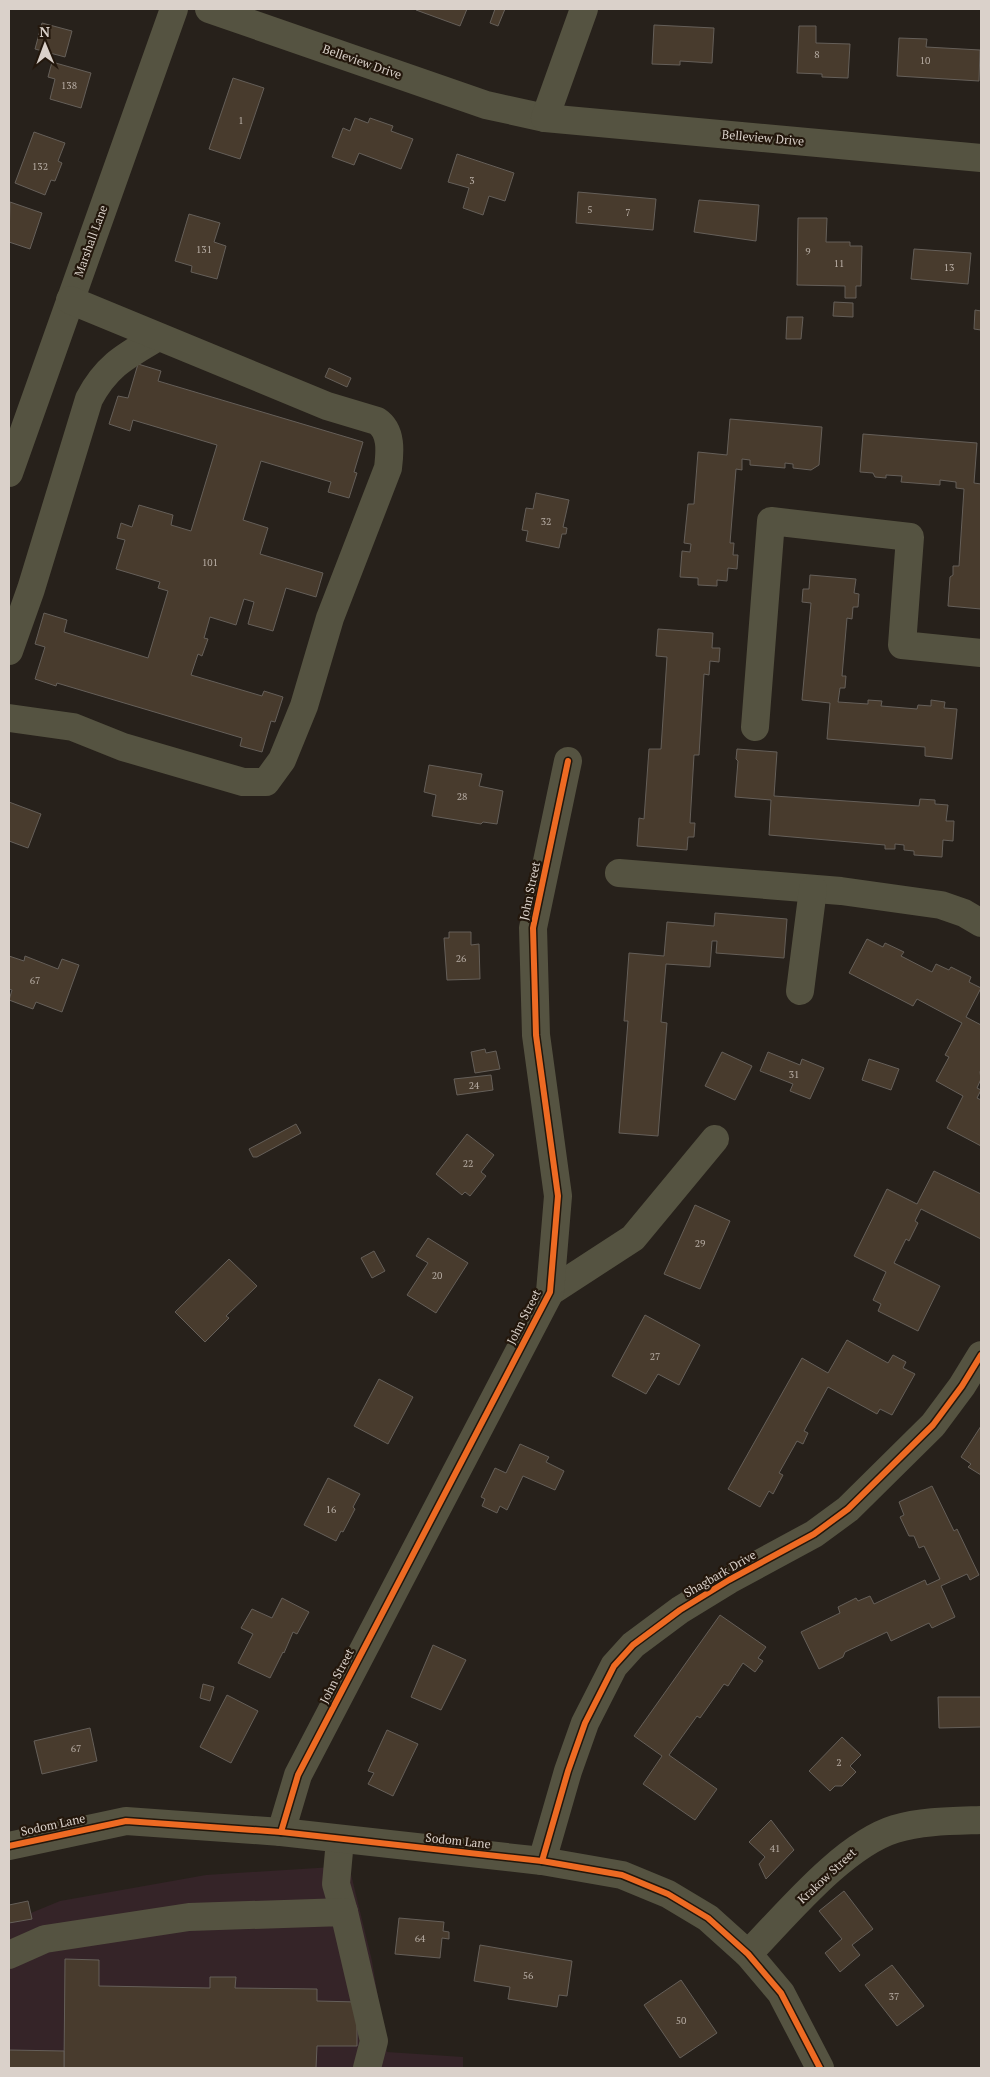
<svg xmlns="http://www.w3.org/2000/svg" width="990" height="2077" font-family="'PT Serif',serif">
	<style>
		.commercial { fill: #352428 }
		.building { fill: #483b2d; stroke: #655f59 }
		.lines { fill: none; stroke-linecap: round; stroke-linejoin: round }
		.minor { stroke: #555341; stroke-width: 28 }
		.cycleway-casing { stroke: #23170c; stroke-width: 9 }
		.cycleway { stroke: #ed6a23; stroke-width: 6 }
		.labels { text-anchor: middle; stroke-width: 4.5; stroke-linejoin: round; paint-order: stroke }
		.number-label { font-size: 10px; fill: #b6aca3 }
		.street-label { font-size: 12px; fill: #dad1ca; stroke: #23170c }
	</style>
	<rect width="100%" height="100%" fill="#27211b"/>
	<path class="commercial" d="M349,1866L372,1961L387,2052L463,2057V2068H9V1922L60,1901L206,1875Z"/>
	<g class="building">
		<path d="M417,9H467L460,26L416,10Z"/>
		<path d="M495,9H505L498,26L490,23Z"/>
		<path d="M42,23L72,31L65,57L35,49Z"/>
		<path d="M654,25L714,28L712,63L680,61V65L652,64Z"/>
		<path d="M799,26H816V43L850,44L848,78L822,77V74L797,73Z"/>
		<path d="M899,38L927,39L926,47L980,50L979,81L897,76Z"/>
		<path d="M52,62L91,73L81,108L50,99L55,79L48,77Z"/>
		<path d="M233,78L264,88L240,159L209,149Z"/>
		<path d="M355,118L368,123L370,118L393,126L391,131L413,139L401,169L359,153L354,165L332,157L343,128L350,131Z"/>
		<path d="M34,132L65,143L58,161L62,163L55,181L51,180L45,195L15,183Z"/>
		<path d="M457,154L514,173L505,201L489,196L483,215L463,208L469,188L448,182Z"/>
		<path d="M578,192L656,199L653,230L576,223Z"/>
		<path d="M699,200L759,205L756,241L694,232Z"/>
		<path d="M10,202L42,213L30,249L9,242Z"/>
		<path d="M189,214L220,223L214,242L226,246L217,279L191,272L192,266L175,261Z"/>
		<path d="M798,218H827L826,242H850V246H862L861,286H856V298H845V286L797,285Z"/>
		<path d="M914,249L971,253L968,284L911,279Z"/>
		<path d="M834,302L853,303V317L833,316Z"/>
		<path d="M975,310L981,311V330L974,329Z"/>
		<path d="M787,317H803L801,339H786Z"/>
		<path d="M138,364L161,371L158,381L363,442L354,472L357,473L349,498L328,492L331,482L261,461L243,520L268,528L260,554L323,573L316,597L286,588L273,631L248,624L254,602L244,599L236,625L210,617L204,638L208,639L202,656L198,654L191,675L262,696L264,691L283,697L275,722L271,721L262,752L240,746L242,738L57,683L56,686L35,679L45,647L35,644L44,613L67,620L64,632L148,658L168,591L158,588L160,582L116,569L125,540L117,538L121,523L132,527L139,505L173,515L171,525L191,531L217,445L133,420L130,431L109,424L118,396L128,398Z"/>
		<path d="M329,368L351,378L347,387L325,377Z"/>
		<path d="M730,419L822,427L819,465L811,470L793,468V464L785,463V468L750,465V460L742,459V470L736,469L730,543H734L733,555H738L737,569L728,568L727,581L717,580V586L698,585V578L680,577L682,551L690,552L691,544L684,543L688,504H694L698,452L727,455Z"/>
		<path d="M863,434L977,443L974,483L981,484V609L948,606L950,577L953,575V566H959L964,489L956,488V482L940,480V485L901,482L902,476L886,475V478L875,477L873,473L860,472Z"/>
		<path d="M536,493L569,500L563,527L567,528L566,534H562L559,548L526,541L528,531L522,530L526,508L533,509Z"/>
		<path d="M810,575L856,579L854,593L859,594L858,607H853L852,619L847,618L842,676H846L845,688H840L838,702L868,704V700L882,701L881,706L917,709L918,705L931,706V700L945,702L944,708L957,709L952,759L925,756V747L827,739L830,703L802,700L811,603L802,602L803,589H809Z"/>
		<path d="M658,629L713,633L712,648H720L719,662L710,661L709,675L704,674L699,755H694L690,823H695L694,837H688L687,850L637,846L639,818L644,819L649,749H661L667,657L656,656Z"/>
		<path d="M737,749L777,752L774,796L919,806L920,799L935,800V804L948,805L946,821H954L953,841L943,840L942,857L914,855V851L904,850V845L895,844V849H885V845L769,835L771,800L735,797L738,761L736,759Z"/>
		<path d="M429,765L482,774L479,786L503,791L497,824L483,822L481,824L432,816L436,795L424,792Z"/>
		<path d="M9,802L41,814L28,848L9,841Z"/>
		<path d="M715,913L787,919L784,958L716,953L717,941H712L710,967L666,964L661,1022L667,1023L658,1136L619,1133L628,1021H624L629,953L664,956L667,922L714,926Z"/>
		<path d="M449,932H471V945L479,944L480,979L447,980L444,938H449Z"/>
		<path d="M867,939L883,947L885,943L904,952L901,956L932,972L936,964L949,970L951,967L971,977L969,982L981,988L966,1017L981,1025V1069L980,1072L981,1079L977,1088L981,1090L977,1098L981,1100V1146L947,1128L963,1096L936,1081L949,1057L945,1055L962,1023L917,999L913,1006L849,973Z"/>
		<path d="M9,956L24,961L25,956L58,969L62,959L79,965L62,1012L36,1002L33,1009L9,1000L12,990L9,989Z"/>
		<path d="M485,1049L486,1053L496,1051L500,1069L475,1073L471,1052Z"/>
		<path d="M722,1052L752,1066L735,1100L705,1086Z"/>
		<path d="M768,1052L800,1065L802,1059L824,1068L810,1099L790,1091L793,1084L760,1071Z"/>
		<path d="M869,1059L899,1069L891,1090L862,1080Z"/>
		<path d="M491,1075L493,1090L457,1095L454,1079Z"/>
		<path d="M296,1124L301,1133L257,1157H253L249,1149Z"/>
		<path d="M467,1134L494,1155L481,1172L486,1176L470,1196L465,1192L462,1195L436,1174Z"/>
		<path d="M934,1171L981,1194V1239L921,1209L915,1221L918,1223L909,1241L906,1239L894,1263L940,1286L918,1331L878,1311L881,1304L873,1300L886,1272L854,1256L887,1189L917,1204Z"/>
		<path d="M695,1205L730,1221L700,1289L664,1274Z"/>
		<path d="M428,1238L468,1263L436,1313L407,1295L428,1263L416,1256Z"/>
		<path d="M374,1251L385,1271L372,1278L361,1258Z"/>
		<path d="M229,1259L257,1286L226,1316L229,1318L205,1342L175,1312Z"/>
		<path d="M645,1315L700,1345L679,1385L658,1374L646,1394L612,1376Z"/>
		<path d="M847,1340L888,1363L893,1355L906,1362L903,1368L915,1374L892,1415L880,1409L877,1414L828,1387L804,1431L808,1433L803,1444L797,1441L779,1473L783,1475L773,1494L769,1491L760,1507L728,1489L802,1358L828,1373Z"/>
		<path d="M379,1379L413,1397L388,1444L354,1426Z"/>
		<path d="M981,1426V1475L968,1467L971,1464L961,1457Z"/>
		<path d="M520,1444L549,1457L546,1462L564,1471L555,1490L523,1476L507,1510L500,1506L497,1513L482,1506L485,1499L481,1497L495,1468L506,1473Z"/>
		<path d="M328,1478L360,1494L353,1507L355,1509L343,1532L341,1531L336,1541L304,1525Z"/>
		<path d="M932,1486L954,1531L957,1529L979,1575L970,1580L967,1574L941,1586L955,1617L932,1628L929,1623L891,1641L887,1632L845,1652L843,1657L819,1669L801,1632L840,1613L838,1607L856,1598L858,1601L870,1596L874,1604L925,1580L927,1585L940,1579L924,1546L919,1548L914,1536H909L900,1517L904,1515L899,1502Z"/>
		<path d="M282,1598L309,1612L297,1634L293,1632L284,1653L283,1652L270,1678L238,1663L253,1634L241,1628L252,1609L272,1618Z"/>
		<path d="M720,1615L766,1647L758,1658L763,1661L755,1672L743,1663L728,1686L724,1684L700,1718L697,1716L669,1755L717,1789L695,1820L643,1784L662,1756L634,1736Z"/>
		<path d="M433,1645L466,1660L441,1710L411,1697Z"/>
		<path d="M203,1684L214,1687L210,1701L200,1698Z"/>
		<path d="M227,1695L258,1711L231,1763L200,1747Z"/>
		<path d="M938,1697H981V1727L939,1728Z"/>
		<path d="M90,1728L97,1761L42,1774L34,1741Z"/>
		<path d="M387,1730L418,1744L393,1796L368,1784L374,1773L368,1771Z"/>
		<path d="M842,1737L861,1755L850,1766L856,1772L842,1786H835L830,1791L809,1771Z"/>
		<path d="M771,1820L794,1850L766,1879L759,1864L765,1857L749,1842Z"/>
		<path d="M844,1891L873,1929L852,1945L860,1955L840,1972L825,1953L842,1939L819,1911Z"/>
		<path d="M28,1901L32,1919L9,1923V1905Z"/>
		<path d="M399,1918L444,1922L443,1931L449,1932V1939L442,1938L440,1958L395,1954Z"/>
		<path d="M480,1945L572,1961L567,1996L559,1995L557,2007L508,1999L510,1987L474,1981Z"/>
		<path d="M65,1959L99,1960V1986L210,1988V1977H236L235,1988L317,1989V2001L357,2002V2046H317L316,2068H64Z"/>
		<path d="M892,1965L924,2006L897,2026L865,1985Z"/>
		<path d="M681,1980L717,2033L680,2058L644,2005Z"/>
		<path d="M9,2050L64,2051V2068H9Z"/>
	</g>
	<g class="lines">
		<g class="minor">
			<path d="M209,9L486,105L545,118"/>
			<path d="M584,9L545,118L981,158"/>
			<path d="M9,473L174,9"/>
			<path d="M9,651L31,589L89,399C107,365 126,356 158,337"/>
			<path d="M9,718L73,727L123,747L243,782H266L282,760L304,706L330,618L388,468C390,452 392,431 377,421L327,406L70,300"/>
			<path d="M755,727L771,521L910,537L902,645L981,653"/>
			<path d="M619,873L841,891L941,905L964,913L981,923"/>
			<path d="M800,991L813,889"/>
			<path d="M550,1292L633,1238L715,1139"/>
			<path d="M281,1832L298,1775L550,1292L558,1196L536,1035L533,928L568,761"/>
			<path d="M340,1840L336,1884L344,1912"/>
			<path d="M9,1846L126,1821L281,1832L542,1861L622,1875L668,1894L708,1918L748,1954L781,1993L820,2068"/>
			<path d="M542,1861L568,1771L585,1723L614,1666L633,1645L680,1610L729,1580L814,1534L848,1509L933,1425L962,1386L981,1355"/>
			<path d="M748,1954C786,1915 843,1845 895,1829C922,1821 952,1821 981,1820"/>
			<path d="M9,1955L45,1939L189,1917L344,1912L374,2041L367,2068"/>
		</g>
		<g class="cycleway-casing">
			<g id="cycleway">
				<path d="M281,1832L298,1775L550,1292L558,1196L536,1035L533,928L568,761"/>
				<path d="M9,1846L126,1821L281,1832L542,1861L622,1875L668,1894L708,1918L748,1954L781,1993L820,2068"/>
				<path d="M542,1861L568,1771L585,1723L614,1666L633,1645L680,1610L729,1580L814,1534L848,1509L933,1425L962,1386L981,1355"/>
			</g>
		</g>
		<use href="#cycleway" class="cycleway"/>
	</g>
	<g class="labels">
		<g class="number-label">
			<text x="817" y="58">8</text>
			<text x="925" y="64">10</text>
			<text x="69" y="89">138</text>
			<text x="241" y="124">1</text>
			<text x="40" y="170">132</text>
			<text x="472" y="184">3</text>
			<text x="590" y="213">5</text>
			<text x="628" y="216">7</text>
			<text x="204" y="253">131</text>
			<text x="808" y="255">9</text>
			<text x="839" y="267">11</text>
			<text x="949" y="271">13</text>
			<text x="546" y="525">32</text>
			<text x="210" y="566">101</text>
			<text x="462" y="800">28</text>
			<text x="461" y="962">26</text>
			<text x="35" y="984">67</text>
			<text x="794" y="1078">31</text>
			<text x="474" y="1089">24</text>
			<text x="468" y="1167">22</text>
			<text x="700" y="1247">29</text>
			<text x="437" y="1279">20</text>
			<text x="655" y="1360">27</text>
			<text x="331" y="1513">16</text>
			<text x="76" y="1752">67</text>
			<text x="839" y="1766">2</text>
			<text x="775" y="1852">41</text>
			<text x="420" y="1942">64</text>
			<text x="528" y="1979">56</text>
			<text x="894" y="2000">37</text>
			<text x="681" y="2024">50</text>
		</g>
		<g class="street-label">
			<text transform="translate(362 62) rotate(19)" y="4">Belleview Drive</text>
			<text transform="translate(763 138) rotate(5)" y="4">Belleview Drive</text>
			<text transform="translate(91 241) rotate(-70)" y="4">Marshall Lane</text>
			<text transform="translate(530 891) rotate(-78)" y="4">John Street</text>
			<text transform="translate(524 1317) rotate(-63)" y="4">John Street</text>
			<text transform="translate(720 1574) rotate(-30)" y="4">Shagbark Drive</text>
			<text transform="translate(337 1676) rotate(-63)" y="4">John Street</text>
			<text transform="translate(53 1825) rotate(-12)" y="4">Sodom Lane</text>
			<text transform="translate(458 1841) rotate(6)" y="4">Sodom Lane</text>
			<text transform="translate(827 1876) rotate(-43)" y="4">Krakow Street</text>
		</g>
	</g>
	<rect width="990" height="2077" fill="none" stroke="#dad1ca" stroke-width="20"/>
	<g transform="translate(45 45) rotate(359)" stroke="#23170c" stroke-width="4" paint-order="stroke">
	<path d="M0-4L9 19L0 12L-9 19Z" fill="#dad1ca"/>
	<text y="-8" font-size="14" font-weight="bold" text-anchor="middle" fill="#dad1ca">N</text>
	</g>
</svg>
